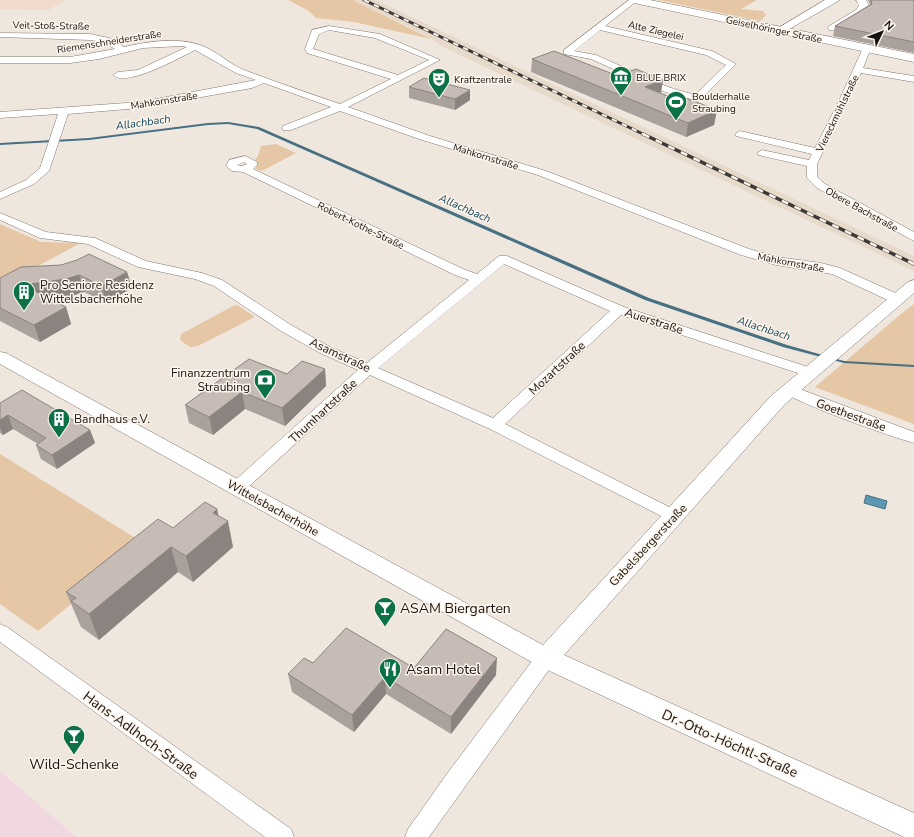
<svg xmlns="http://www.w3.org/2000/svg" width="914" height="837" font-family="'Nunito Sans',sans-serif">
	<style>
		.commercial { fill: #efdacd }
		.built { fill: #e8dacb }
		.education { fill: #f0d7e0 }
		.green { fill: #e5c6a5 }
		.water { fill: #5c98b4; stroke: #477083 }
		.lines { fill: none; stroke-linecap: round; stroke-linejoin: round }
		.stream { fill: #477083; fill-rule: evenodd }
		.minor-casing { stroke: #807870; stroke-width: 1 }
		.tertiary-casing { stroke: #807870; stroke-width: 1 }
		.secondary-casing { stroke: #807870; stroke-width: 1 }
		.minor { fill: #fff; fill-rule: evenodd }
		.tertiary { fill: #fff; fill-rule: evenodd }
		.secondary { fill: #fff; fill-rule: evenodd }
		.rail-far1-casing { stroke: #3d3935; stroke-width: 3 }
		.rail-casing { stroke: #3d3935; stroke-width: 3.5 }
		.rail-far1 { stroke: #fdf4eb; stroke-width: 2; stroke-dasharray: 5.5; stroke-linecap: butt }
		.rail { stroke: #fdf4eb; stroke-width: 2.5; stroke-dasharray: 7; stroke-linecap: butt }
		.wall { fill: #aaa19c }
		.shaded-wall { fill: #8b837f }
		.building { fill: #c6bbb5; stroke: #8b837f }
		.labels { text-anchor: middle; stroke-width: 3; stroke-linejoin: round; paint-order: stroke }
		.far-street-label { font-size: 10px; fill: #161310; stroke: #fdf4eb }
		.far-poi-label { font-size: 10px; fill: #161310; stroke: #fdf4eb; text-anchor: start }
		.far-water-label { font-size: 11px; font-style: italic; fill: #14465b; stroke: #fdf4eb }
		.poi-label { font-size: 12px; fill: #161310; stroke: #fdf4eb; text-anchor: start }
		.street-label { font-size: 12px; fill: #161310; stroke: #fdf4eb }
		.near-poi-label { font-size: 14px; fill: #161310; stroke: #fdf4eb; text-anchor: start }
		.near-street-label { font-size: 14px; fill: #161310; stroke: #fdf4eb }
	</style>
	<rect width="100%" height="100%" fill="#efe7de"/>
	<path class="commercial" d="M0,0H65L49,10L0,9Z"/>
	<path class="built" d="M353,0H376L914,256V271L447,49L421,33Z"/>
	<path class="education" d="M0,771L76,837H0Z"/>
	<g class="green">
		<path d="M288,0H353L431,39L354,22L316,18L309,11Z"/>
		<path d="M658,0H757L741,9L763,11L766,15L760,21Z"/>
		<path d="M276,144L296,153L262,171L255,169L258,164L255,159L258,156L261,146Z"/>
		<path d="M0,224L41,242L81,243L0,286Z"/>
		<path d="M914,304V424L815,387L901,314Z"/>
		<path d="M237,305L254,316L253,318L198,346L190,347L180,340L181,334L233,306Z"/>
		<path d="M0,454L145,544L38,631L0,604Z"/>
	</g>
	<path class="water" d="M866,495L887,501L885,509L864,503Z"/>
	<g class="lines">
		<path class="stream" d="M228,122L259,127L649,298L787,345L844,361L914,365V367L844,363L783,347L645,300L257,129L228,124L208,125L89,140L0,145V143L89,138L208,123Z"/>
		<g class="minor-casing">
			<g id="minor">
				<path d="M629,0H638L605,26L712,51L736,64L700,100L697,101L662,91L591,59L564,54V50ZM600,30L706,55L726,65L695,95L668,87L596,55L574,51Z"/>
				<path d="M329,26L380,34L440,60L348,107L430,136L546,171L749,249L777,257L821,263L840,268L902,296L903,299L902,302H892L832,274L776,265L741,255L538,175L422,140L340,111L291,130H283L282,128L283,126L331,107L264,83L252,88L140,108L68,114L49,171L34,184L0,199V192L26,180L40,168L58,114L0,118V112L140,102L256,80L236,73L195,50C181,57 126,88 113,75L118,72L138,70L187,47L181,46L143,48L99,59L70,63H0V57H70L115,49L103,42L90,40L0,37V33L90,34L109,38L124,47C150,41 183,36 207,48C220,54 231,65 244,70C276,82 308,93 340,104L391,79L307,53L305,49L312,30ZM329,30L375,38L429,60L398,75L313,49L319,34Z"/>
				<path d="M867,45L871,48L863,68L914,76V82L861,73L817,164V177L825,184L914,232V241L817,188L807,178V166L758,155L757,153L762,150L809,160L812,154L736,136L735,134L740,131L815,148L838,103L863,48Z"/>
				<path d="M245,156L257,162V165L253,169L463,269L477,274L499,256H507L624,307L814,369L816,372L814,375H804L621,315L505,424L681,513L683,517L681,521L675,523L490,429L370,375L243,492L237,494L231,492L229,488L231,484L358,370L320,353L281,331L214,286L195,279L138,267L88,244L40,238L0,220V213L46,232L95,238L146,261L202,273L222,280L291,325L330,347L367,363L469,280L455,275L243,172L232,171L226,166L229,160ZM244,162L247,164L242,166L237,165ZM504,264L610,311L493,418L378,368Z"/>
				<path d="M789,385L914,432V443C895,438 789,401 782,390L784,387Z"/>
				<path d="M0,624L7,627L291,829L294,837H265L0,642Z"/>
				<path d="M546,650L553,652L556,658L553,664L429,837H405L408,829L449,771L539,652Z"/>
			</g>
		</g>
		<g class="tertiary-casing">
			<g id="tertiary">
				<path d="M825,0H840L784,32L780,33L775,30Z"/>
				<path d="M856,0H866L869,5L864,14L837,30H829L828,28L829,26L856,10L859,5Z"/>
				<path d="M914,280V293L785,404L564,655L914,813V837H904L537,665L0,364V352L6,353L543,645L771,396L908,282Z"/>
			</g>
		</g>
		<g class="secondary-casing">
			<path id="secondary" d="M628,0H650L914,54V62L634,3Z"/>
		</g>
		<use href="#minor" class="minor"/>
		<use href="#tertiary" class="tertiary"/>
		<use href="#secondary" class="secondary"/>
		<g class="rail-far1-casing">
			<path id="rail-far1" d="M364,0L645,135"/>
		</g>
		<g class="rail-casing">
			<path id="rail" d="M643,134L914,264"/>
		</g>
		<use href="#rail-far1" class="rail-far1"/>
		<use href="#rail" class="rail"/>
	</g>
	<g class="wall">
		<path d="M868,0H914V53L833,36L835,26L869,5L870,4Z"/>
		<path d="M532,59L618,76L680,101L717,110L714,125L686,137L531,72Z"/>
		<path d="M409,87L470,100L455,110L409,98Z"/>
		<path d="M127,272L132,288L106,303L84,292L71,296L50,299L66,307L71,324L40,342L0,321V278Z"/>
		<path d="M325,369L326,386L285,426L245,409L213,435L189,423L185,405L287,374Z"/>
		<path d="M0,403L90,430L95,443L57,469L41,459L36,445L38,444L13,429L3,435L0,433Z"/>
		<path d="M217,509L218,516L233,547L193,582L178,572L99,640L81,627L66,592Z"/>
		<path d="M313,663L414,668L496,675L451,734L386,694L354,732L292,692L288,674Z"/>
	</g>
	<g class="shaded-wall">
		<path d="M663,80L661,93L645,87Z"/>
		<path d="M470,90V100L455,110V99Z"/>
		<path d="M717,110L714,125L686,137L688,123Z"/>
		<path d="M127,272L132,288L106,303L102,286Z"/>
		<path d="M79,275L84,292L71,296L29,302L23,285Z"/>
		<path d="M66,307L71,324L40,342L34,325Z"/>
		<path d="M325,369L326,386L285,426L282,408Z"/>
		<path d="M242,392L245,409L213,435L209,417Z"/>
		<path d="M8,415L13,429L3,435L0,428V420Z"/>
		<path d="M90,430L95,443L57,469L52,455Z"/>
		<path d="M217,509L221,527L228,521L233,547L193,582L186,556L213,513Z"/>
		<path d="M171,547L178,572L99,640L89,614Z"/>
		<path d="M497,658L496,675L451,734V717Z"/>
		<path d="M385,677L386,694L354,732L352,715Z"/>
	</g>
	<g class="building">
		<path d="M871,0H914V42L835,26L872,4Z"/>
		<path d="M554,51L618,76L636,69L663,80L645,87L680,101L686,98L717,110L688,123L532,59Z"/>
		<path d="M424,78L470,90L455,99L409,87Z"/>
		<path d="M89,254L127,272L102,286L79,275L66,279L23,285L66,307L34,325L0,308V278L21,267L61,265L77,260Z"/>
		<path d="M249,359L287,374L302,361L325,369L282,408L242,392L209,417L185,405Z"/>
		<path d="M22,390L90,430L52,455L36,445L46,438L8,415L0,420V403Z"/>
		<path d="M205,502L217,509L213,513L228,521L186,556L171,547L89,614L71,601L76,598L66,592L158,519L173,528Z"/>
		<path d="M346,628L414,668L446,629L497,658L451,717L385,677L352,715L288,674L304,658L313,663Z"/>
	</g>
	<defs>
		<g id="museum-pin" transform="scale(1.15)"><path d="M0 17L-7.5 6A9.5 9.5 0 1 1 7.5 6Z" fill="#0d7148" stroke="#fdf4eb"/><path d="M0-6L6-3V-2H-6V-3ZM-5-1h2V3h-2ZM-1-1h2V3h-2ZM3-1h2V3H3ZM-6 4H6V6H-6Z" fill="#fff"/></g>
		<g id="theatre-pin" transform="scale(1.15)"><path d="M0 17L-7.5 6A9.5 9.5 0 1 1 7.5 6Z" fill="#0d7148" stroke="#fdf4eb"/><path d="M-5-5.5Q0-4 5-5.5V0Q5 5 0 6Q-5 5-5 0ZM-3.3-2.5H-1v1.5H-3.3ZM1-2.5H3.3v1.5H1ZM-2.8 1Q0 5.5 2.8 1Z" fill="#fff"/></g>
		<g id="stadium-pin" transform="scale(1.15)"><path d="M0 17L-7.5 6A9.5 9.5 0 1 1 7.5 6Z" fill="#0d7148" stroke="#fdf4eb"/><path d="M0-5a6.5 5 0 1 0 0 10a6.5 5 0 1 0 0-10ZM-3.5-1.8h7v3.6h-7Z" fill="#fff"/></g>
		<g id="building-pin" transform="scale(1.15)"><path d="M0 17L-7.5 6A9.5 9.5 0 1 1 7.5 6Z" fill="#0d7148" stroke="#fdf4eb"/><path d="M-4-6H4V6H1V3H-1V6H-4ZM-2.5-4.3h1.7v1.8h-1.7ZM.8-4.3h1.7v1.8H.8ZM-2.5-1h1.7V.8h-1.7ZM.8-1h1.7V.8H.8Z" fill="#fff"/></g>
		<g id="bank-pin" transform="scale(1.15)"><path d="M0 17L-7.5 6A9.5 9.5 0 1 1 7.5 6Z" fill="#0d7148" stroke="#fdf4eb"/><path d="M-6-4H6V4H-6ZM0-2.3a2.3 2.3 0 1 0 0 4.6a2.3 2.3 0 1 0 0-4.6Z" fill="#fff"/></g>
		<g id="bar-pin" transform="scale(1.15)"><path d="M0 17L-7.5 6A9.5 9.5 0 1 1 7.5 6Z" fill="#0d7148" stroke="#fdf4eb"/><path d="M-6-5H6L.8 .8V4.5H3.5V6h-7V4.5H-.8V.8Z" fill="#fff"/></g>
		<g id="restaurant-pin" transform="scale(1.15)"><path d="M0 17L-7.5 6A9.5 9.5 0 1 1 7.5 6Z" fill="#0d7148" stroke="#fdf4eb"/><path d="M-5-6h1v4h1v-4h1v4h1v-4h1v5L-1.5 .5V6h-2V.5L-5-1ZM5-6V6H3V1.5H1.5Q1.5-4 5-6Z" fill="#fff"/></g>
	</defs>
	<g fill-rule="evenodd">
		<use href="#museum-pin" x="621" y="77"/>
		<use href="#theatre-pin" x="439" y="79"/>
		<use href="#stadium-pin" x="676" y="102"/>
		<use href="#building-pin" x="24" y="292"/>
		<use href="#bank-pin" x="265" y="380"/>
		<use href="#building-pin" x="59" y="419"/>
		<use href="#bar-pin" x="385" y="608"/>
		<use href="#restaurant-pin" x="390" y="669"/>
		<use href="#bar-pin" x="74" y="736"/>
	</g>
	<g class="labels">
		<g class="far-street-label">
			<text transform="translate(51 25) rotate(1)" y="4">Veit-Stoß-Straße</text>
			<text transform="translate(774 29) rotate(12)" y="4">Geiselhöringer Straße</text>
			<text transform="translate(656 30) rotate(13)" y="4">Alte Ziegelei</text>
			<text transform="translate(109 41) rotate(-9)" y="4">Riemenschneiderstraße</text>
			<text transform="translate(164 100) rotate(-9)" y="4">Mahkornstraße</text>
			<text transform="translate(837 113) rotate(-64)" y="4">Viereckmühlstraße</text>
			<text transform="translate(486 156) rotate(17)" y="4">Mahkornstraße</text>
			<text transform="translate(862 209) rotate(29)" y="4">Obere Bachstraße</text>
			<text transform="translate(361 225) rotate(26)" y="4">Robert-Kothe-Straße</text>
			<text transform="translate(791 262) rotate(11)" y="4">Mahkornstraße</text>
		</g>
		<g class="far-poi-label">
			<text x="636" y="81">BLUE BRIX</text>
			<text x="454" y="83">Kraftzentrale</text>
			<text x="692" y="100">Boulderhalle<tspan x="692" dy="12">Straubing</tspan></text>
		</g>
		<g class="far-water-label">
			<text transform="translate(143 122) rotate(-8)" y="4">Allachbach</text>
			<text transform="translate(465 208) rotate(24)" y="4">Allachbach</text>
			<text transform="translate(764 328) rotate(18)" y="4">Allachbach</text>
		</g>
		<g class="poi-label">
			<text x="40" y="289">Pro Seniore Residenz<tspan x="40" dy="14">Wittelsbacherhöhe</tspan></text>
			<text x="250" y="377" text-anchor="end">Finanzzentrum<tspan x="250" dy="14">Straubing</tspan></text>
			<text x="74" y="423">Bandhaus e.V.</text>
		</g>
		<g class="street-label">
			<text transform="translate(654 321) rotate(18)" y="4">Auerstraße</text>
			<text transform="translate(340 355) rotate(25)" y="4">Asamstraße</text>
			<text transform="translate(557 368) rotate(-43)" y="4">Mozartstraße</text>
			<text transform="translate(323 411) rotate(-43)" y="4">Thumhartstraße</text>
			<text transform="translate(851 415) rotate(20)" y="4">Goethestraße</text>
			<text transform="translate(273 508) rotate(29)" y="4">Wittelsbacherhöhe</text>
			<text transform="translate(648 545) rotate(-47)" y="4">Gabelsbergerstraße</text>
		</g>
		<g class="near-poi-label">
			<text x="400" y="613">ASAM Biergarten</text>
			<text x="406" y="674">Asam Hotel</text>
			<text x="74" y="769" text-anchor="middle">Wild-Schenke</text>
		</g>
		<g class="near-street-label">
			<text transform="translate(141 735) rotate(36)" y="5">Hans-Adlhoch-Straße</text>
			<text transform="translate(730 743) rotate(24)" y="5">Dr.-Otto-Höchtl-Straße</text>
		</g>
	</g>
	<g transform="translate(882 32) rotate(47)" stroke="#fdf4eb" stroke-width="3" paint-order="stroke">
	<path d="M0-3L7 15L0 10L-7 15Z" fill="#161310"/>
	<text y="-6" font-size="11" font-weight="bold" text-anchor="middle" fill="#161310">N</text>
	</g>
</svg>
